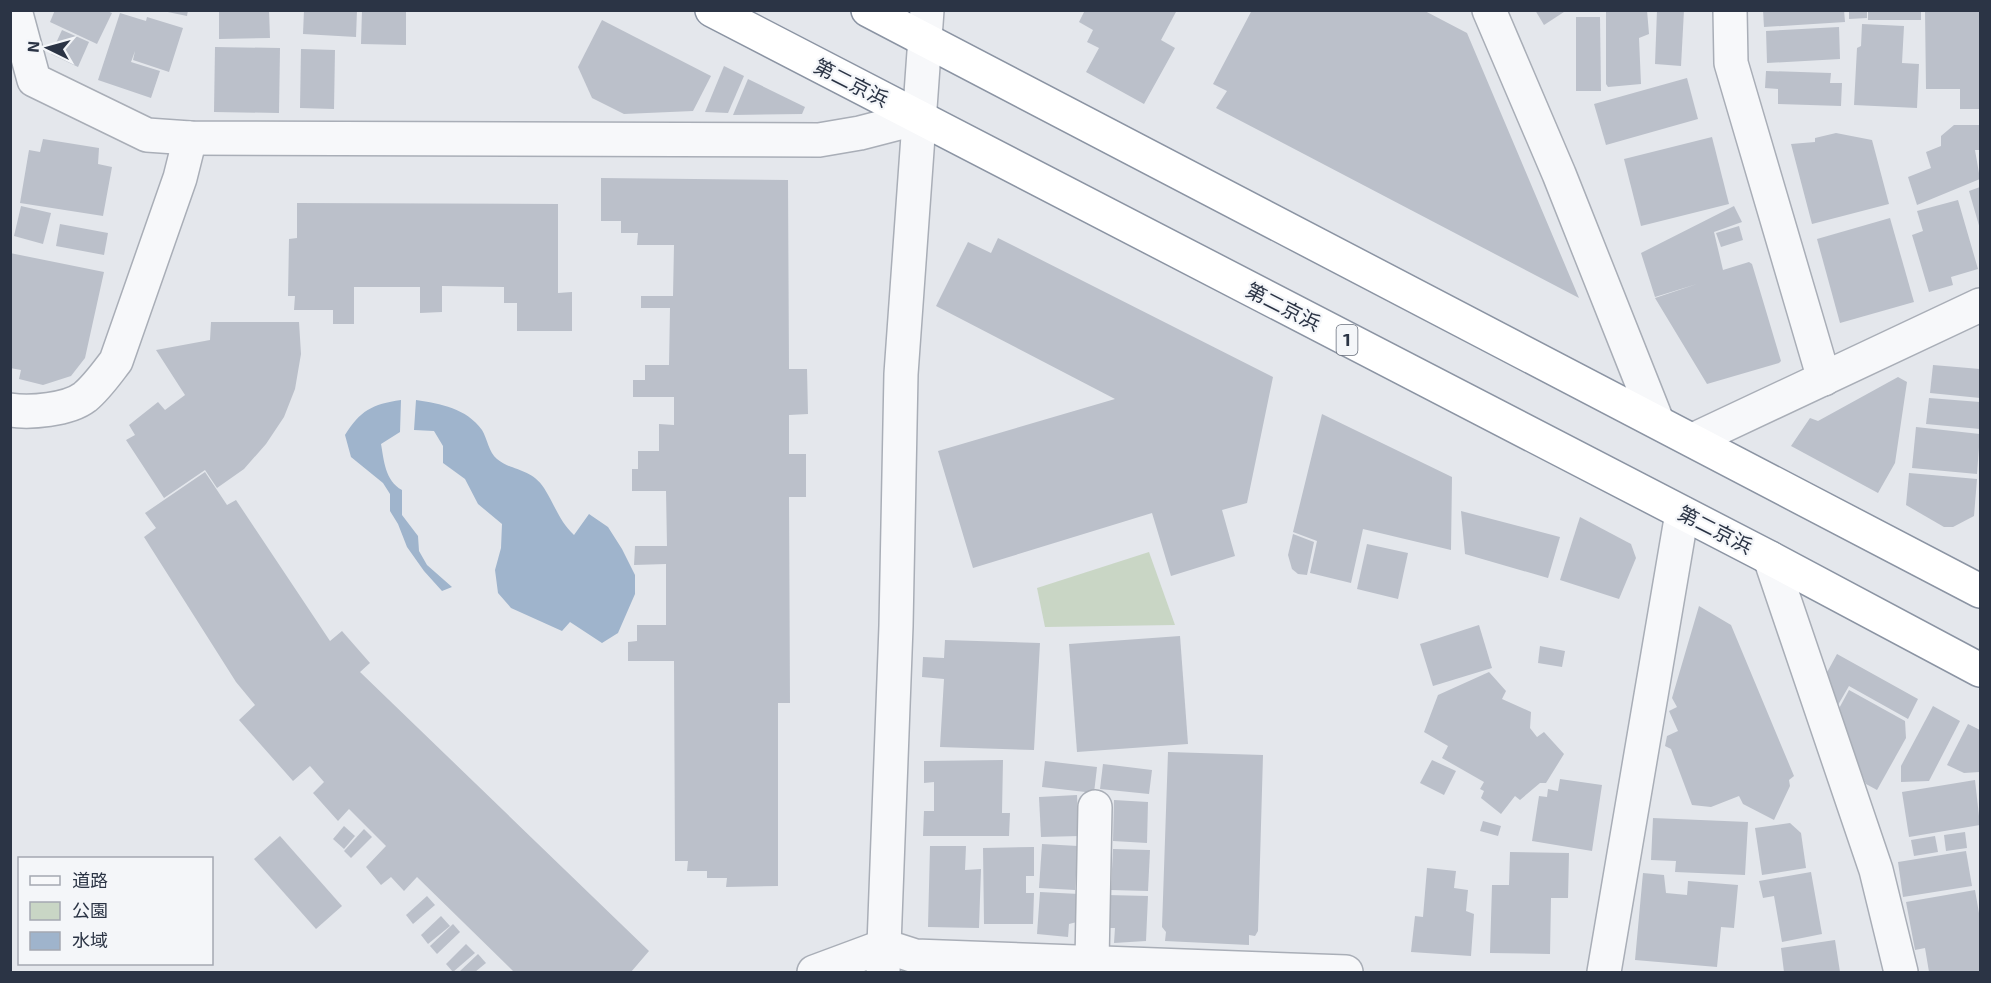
<svg xmlns="http://www.w3.org/2000/svg" width="1991" height="983" font-family="'Exo 2','Noto Sans JP',sans-serif">
	<style>
		.green { fill: #c9d6c5 }
		.water { fill: #9fb4cc }
		.building { fill: #bbc0ca }
		.lines { fill: none; stroke-linecap: round; stroke-linejoin: round }
		.minor-casing { stroke: #a9aeb7; stroke-width: 36 }
		.highway-casing { stroke: #8b94a3; stroke-width: 36 }
		.minor { stroke: #f7f8fa; stroke-width: 33 }
		.highway { stroke: #fff; stroke-width: 33 }
		.labels { text-anchor: middle; stroke-width: 4.5; stroke-linejoin: round; paint-order: stroke }
		.shield { fill: #f4f6f9; stroke: #676e7b; stroke-width: 1.5 }
		.shield-label { font-size: 18px; font-weight: bold; fill: #2b3445 }
		.street-label { font-size: 20px; fill: #2b3445; stroke: #f4f6f9 }
	</style>
	<rect width="100%" height="100%" fill="#e4e7ec"/>
	<path class="green" d="M1149,552L1175,625L1045,627L1037,588Z"/>
	<g class="water">
		<path d="M401,400L400,432L381,444C384,460 385,481 402,490V515L418,536L419,551L427,565L452,587L442,591L424,571L407,547L398,524L390,511V494L383,483L351,457L345,435C360,411 372,404 401,400Z"/>
		<path d="M416,400C441,404 466,408 482,430C487,438 489,453 497,459C511,471 531,468 544,488C555,505 559,521 574,535L589,514L608,527L622,549L635,575V594L618,633L602,643L570,622L562,631L511,608L498,593L495,570L501,548L502,524L478,504L465,479L443,463V446L434,431L414,430Z"/>
	</g>
	<g class="building">
		<path d="M55,10H105L112,13L97,44L50,22Z"/>
		<path d="M158,10H188L187,16Z"/>
		<path d="M219,10H269L270,38L219,39Z"/>
		<path d="M304,10H357L356,37L303,34Z"/>
		<path d="M362,10H406V45L361,44Z"/>
		<path d="M1085,10H1177L1161,40L1175,48L1144,104L1086,72L1099,48L1087,42L1093,30L1079,22Z"/>
		<path d="M1252,10H1423L1467,33L1579,298L1216,108L1227,91L1213,84Z"/>
		<path d="M1535,10H1567L1544,25Z"/>
		<path d="M1606,10H1647L1649,34L1639,38L1641,84L1608,87L1606,84Z"/>
		<path d="M1657,10H1684L1681,66L1655,64Z"/>
		<path d="M1763,10H1844L1845,22L1764,27Z"/>
		<path d="M1849,10H1867V18L1849,19Z"/>
		<rect x="1868" y="10" width="53" height="10"/>
		<path d="M1925,10H1980V109H1960V89H1926Z"/>
		<path d="M120,13L146,21L147,17L183,28L169,72L133,60L135,51L131,62L160,71L151,98L98,80Z"/>
		<path d="M1576,17H1600L1601,91H1576Z"/>
		<path d="M602,20L711,76L693,111L624,114L592,98L578,67Z"/>
		<path d="M1862,24L1904,26L1902,63L1919,64L1917,108L1854,105L1857,48L1861,46Z"/>
		<path d="M1839,27L1840,59L1767,63L1766,31Z"/>
		<path d="M62,30L89,42L78,67L51,54Z"/>
		<path d="M215,47L280,48L279,113L214,112Z"/>
		<path d="M301,49L335,50L334,109L300,108Z"/>
		<path d="M724,66L744,76L728,113L705,112Z"/>
		<path d="M1766,71L1831,73L1830,83H1842L1841,106L1778,104V89L1765,88Z"/>
		<path d="M1687,78L1698,119L1606,145L1594,104Z"/>
		<path d="M748,79L805,107L802,114L733,115Z"/>
		<path d="M1954,125H1980V150H1975L1980,179L1917,205L1908,177L1931,168L1926,152L1941,146V136Z"/>
		<path d="M1836,133L1872,140L1889,204L1812,224L1791,144L1815,142V138Z"/>
		<path d="M1712,137L1729,204L1641,226L1624,159Z"/>
		<path d="M43,139L99,148L98,164L112,167L103,216L20,203L29,150L40,152Z"/>
		<path d="M601,178L788,180L789,369H807L808,414L789,415V454H806V497H789L790,703H778V886L726,887L727,878H707V871H687L688,861H675L674,661H628V642L637,641V625H666V564L634,565L635,546H667L666,491H632V469H638V451H659V424L674,425V397H633V380H645V365H669L670,308H641V296H673L674,245H637L638,233H621V221H601Z"/>
		<path d="M1980,187V229L1969,191Z"/>
		<path d="M1958,200L1978,269L1951,277L1953,285L1929,292L1912,235L1923,231L1917,211Z"/>
		<path d="M297,203L558,204V293L572,292V331H517V303H504V287L442,286V312L420,313V287H354V324H333V310H294L295,296H288L289,239L297,238Z"/>
		<path d="M21,206L51,213L43,244L14,236Z"/>
		<path d="M1734,206L1742,222L1714,232L1723,270L1749,262L1752,264L1781,361L1779,363L1707,384L1655,298L1697,284L1655,297L1641,253Z"/>
		<path d="M1890,218L1914,302L1840,323L1817,239Z"/>
		<path d="M60,224L108,233L104,255L56,246Z"/>
		<path d="M1739,226L1743,240L1721,247L1716,233Z"/>
		<path d="M998,238L1273,377L1247,503L1222,510L1235,556L1171,576L1152,513L973,568L938,451L1115,399L936,306L968,242L991,253Z"/>
		<path d="M10,253L104,272L85,358L71,376L43,385L19,379L21,370L10,368Z"/>
		<path d="M211,322H299L301,354L295,389L284,417L266,444L244,469L217,488L205,470L164,498L126,440L135,435L129,425L158,402L165,410L185,395L156,350L210,340Z"/>
		<path d="M1933,365L1980,369V398L1930,393Z"/>
		<path d="M1898,377L1907,382L1895,463L1878,493L1791,446L1810,418L1818,421Z"/>
		<path d="M1929,398L1980,402V429L1926,424Z"/>
		<path d="M1322,414L1452,477L1451,550L1363,529L1351,583L1310,573L1317,541L1293,532Z"/>
		<path d="M1916,427L1980,434L1977,474L1912,468Z"/>
		<path d="M205,472L227,505L236,500L330,641L342,631L370,663L360,672L649,951L631,972H514L417,877L404,891L391,877L381,885L366,867L386,846L349,809L338,821L313,793L324,782L310,766L293,781L239,720L255,705L236,682L144,537L156,528L145,513Z"/>
		<path d="M1909,473L1977,479L1974,516L1953,527H1944L1906,505Z"/>
		<path d="M1461,511L1560,537L1548,578L1465,554Z"/>
		<path d="M1580,517L1631,544L1636,558L1619,599L1560,580Z"/>
		<path d="M1293,534L1314,542L1307,575L1298,574L1292,569L1288,555Z"/>
		<path d="M1367,544L1408,553L1398,599L1357,589Z"/>
		<path d="M1699,606L1731,625L1794,776L1789,780L1790,786L1774,820L1743,804L1739,796L1711,807L1692,805L1671,749L1665,746L1667,736L1678,731L1669,711L1677,707L1672,698Z"/>
		<path d="M1479,625L1492,668L1433,686L1420,644Z"/>
		<path d="M1180,636L1188,744L1077,752L1069,644Z"/>
		<path d="M945,640L1040,643L1034,750L940,747L944,679L922,677L923,657L944,658Z"/>
		<path d="M1540,646L1565,651L1562,667L1538,663Z"/>
		<path d="M1837,654L1918,699L1908,719L1849,686L1838,705L1825,676Z"/>
		<path d="M1489,672L1506,691L1502,699L1531,712L1530,728L1537,737L1544,732L1564,754L1546,783H1540L1520,800L1515,796L1501,814L1481,798L1484,791L1480,789L1484,782L1442,758L1448,746L1424,732L1438,695Z"/>
		<path d="M1849,690L1905,721L1906,738L1877,790L1866,784L1836,714Z"/>
		<path d="M1933,706L1960,721L1929,781L1901,782V766Z"/>
		<path d="M1968,724L1980,730V772L1964,773L1947,765Z"/>
		<path d="M1168,752L1263,755L1258,931L1255,936L1249,935V945L1165,941L1166,932L1162,927Z"/>
		<path d="M1003,760L1002,813H1010L1009,836H923L924,811H934V782L924,783V761Z"/>
		<path d="M1432,760L1456,771L1444,795L1420,783Z"/>
		<path d="M1045,761L1097,767L1094,793L1042,787Z"/>
		<path d="M1103,764L1152,770L1149,794L1100,789Z"/>
		<path d="M1560,779L1602,785L1592,851L1532,841L1539,796L1547,797L1548,789L1558,791Z"/>
		<path d="M1975,780L1980,825L1909,837L1902,792Z"/>
		<path d="M1077,795L1079,836L1041,837L1039,797Z"/>
		<path d="M1114,800L1148,802L1147,843L1113,841Z"/>
		<path d="M1653,818L1748,822L1745,875L1675,872L1676,861L1651,860Z"/>
		<path d="M1483,821L1501,826L1498,836L1480,831Z"/>
		<path d="M1790,823L1801,833L1806,868L1762,875L1755,828Z"/>
		<path d="M344,826L355,836L344,849L333,839Z"/>
		<path d="M364,829L372,837L351,858L344,851Z"/>
		<path d="M1965,832L1967,848L1946,851L1944,835Z"/>
		<path d="M280,836L342,906L316,929L254,859Z"/>
		<path d="M1935,836L1938,852L1914,856L1911,840Z"/>
		<path d="M1042,844L1078,846L1075,890L1039,888Z"/>
		<path d="M930,846H966L965,870L981,869L979,928L928,927Z"/>
		<path d="M1034,847V876H1026V893H1034L1033,924H984L983,848Z"/>
		<path d="M1113,849L1150,850L1148,891L1111,890Z"/>
		<path d="M1966,851L1972,886L1903,897L1898,862Z"/>
		<path d="M1510,852L1569,853L1568,898H1551L1550,954L1490,953L1492,885H1509Z"/>
		<path d="M1427,868L1456,871L1454,888L1468,890L1466,911L1474,914L1471,956L1411,952L1415,916L1423,917Z"/>
		<path d="M1811,872L1822,934L1782,942L1774,896L1763,898L1759,881Z"/>
		<path d="M1643,873L1664,875L1666,893L1687,895L1688,881L1738,885L1734,928L1721,927L1717,967L1635,960Z"/>
		<path d="M1975,890L1980,919V972H1929L1925,948L1915,950L1906,902Z"/>
		<path d="M1040,892L1079,894L1077,922L1069,924L1068,937L1037,934Z"/>
		<path d="M1107,895L1148,896L1146,941L1114,943L1115,928H1106Z"/>
		<path d="M427,896L435,905L413,924L406,915Z"/>
		<path d="M441,916L450,926L428,944L421,935Z"/>
		<path d="M453,924L460,932L437,954L430,946Z"/>
		<path d="M1835,940L1840,972H1784L1781,948Z"/>
		<path d="M466,944L475,953L453,972L446,964Z"/>
		<path d="M478,954L486,963L475,972H459Z"/>
	</g>
	<g class="lines">
		<g class="minor-casing">
			<g id="minor">
				<path d="M15,10L34,80L147,135L190,138L819,140L860,133L918,118"/>
				<path d="M1489,10L1559,174L1657,421"/>
				<path d="M1730,10L1731,63L1824,379"/>
				<path d="M10,410C30,413 68,410 85,397C97,387 106,374 116,361L180,178L190,138"/>
				<path d="M1693,440L1980,305"/>
				<path d="M1770,558L1876,870L1901,972"/>
				<path d="M1092,961L1095,807"/>
				<path d="M814,972L884,946L915,956L1346,972"/>
				<path d="M883,972L896,626L901,374L927,10"/>
				<path d="M1604,972L1682,513"/>
			</g>
		</g>
		<g class="highway-casing">
			<g id="highway">
				<path d="M712,10L1770,558L1980,670"/>
				<path d="M868,10L1980,591"/>
			</g>
		</g>
		<use href="#minor" class="minor"/>
		<use href="#highway" class="highway"/>
	</g>
	<g class="labels">
		<rect class="shield" x="1336.5" y="325" width="21" height="30" rx="4.5"/>
		<g class="shield-label">
			<text x="1347" y="346">1</text>
		</g>
		<g class="street-label">
			<text transform="translate(851 83) rotate(27)" y="7">第二京浜</text>
			<text transform="translate(1283 307) rotate(27)" y="7">第二京浜</text>
			<text transform="translate(1715 530) rotate(27)" y="7">第二京浜</text>
		</g>
	</g>
	<rect width="1991" height="983" fill="none" stroke="#2b3445" stroke-width="24"/>
	<rect x="18" y="857" width="195" height="108" fill="#f4f6f9" stroke="#a4a8b1" stroke-width="1.5"/>
	<rect x="30" y="876" width="30" height="9" fill="#f7f8fa" stroke="#a4a8b1" stroke-width="1.5"/>
	<text x="72" y="887" font-size="18" fill="#2b3445">道路</text>
	<rect x="30" y="902" width="30" height="18" fill="#c9d6c5" stroke="#a4a8b1" stroke-width="1.5"/>
	<text x="72" y="917" font-size="18" fill="#2b3445">公園</text>
	<rect x="30" y="932" width="30" height="18" fill="#9fb4cc" stroke="#a4a8b1" stroke-width="1.5"/>
	<text x="72" y="947" font-size="18" fill="#2b3445">水域</text>
	<g transform="translate(48 48) rotate(275)" stroke="#f4f6f9" stroke-width="4.5" paint-order="stroke">
	<path d="M0-4.5L10 22L0 15L-10 22Z" fill="#2b3445"/>
	<text y="-9" font-size="16" font-weight="bold" text-anchor="middle" fill="#2b3445">N</text>
	</g>
</svg>
